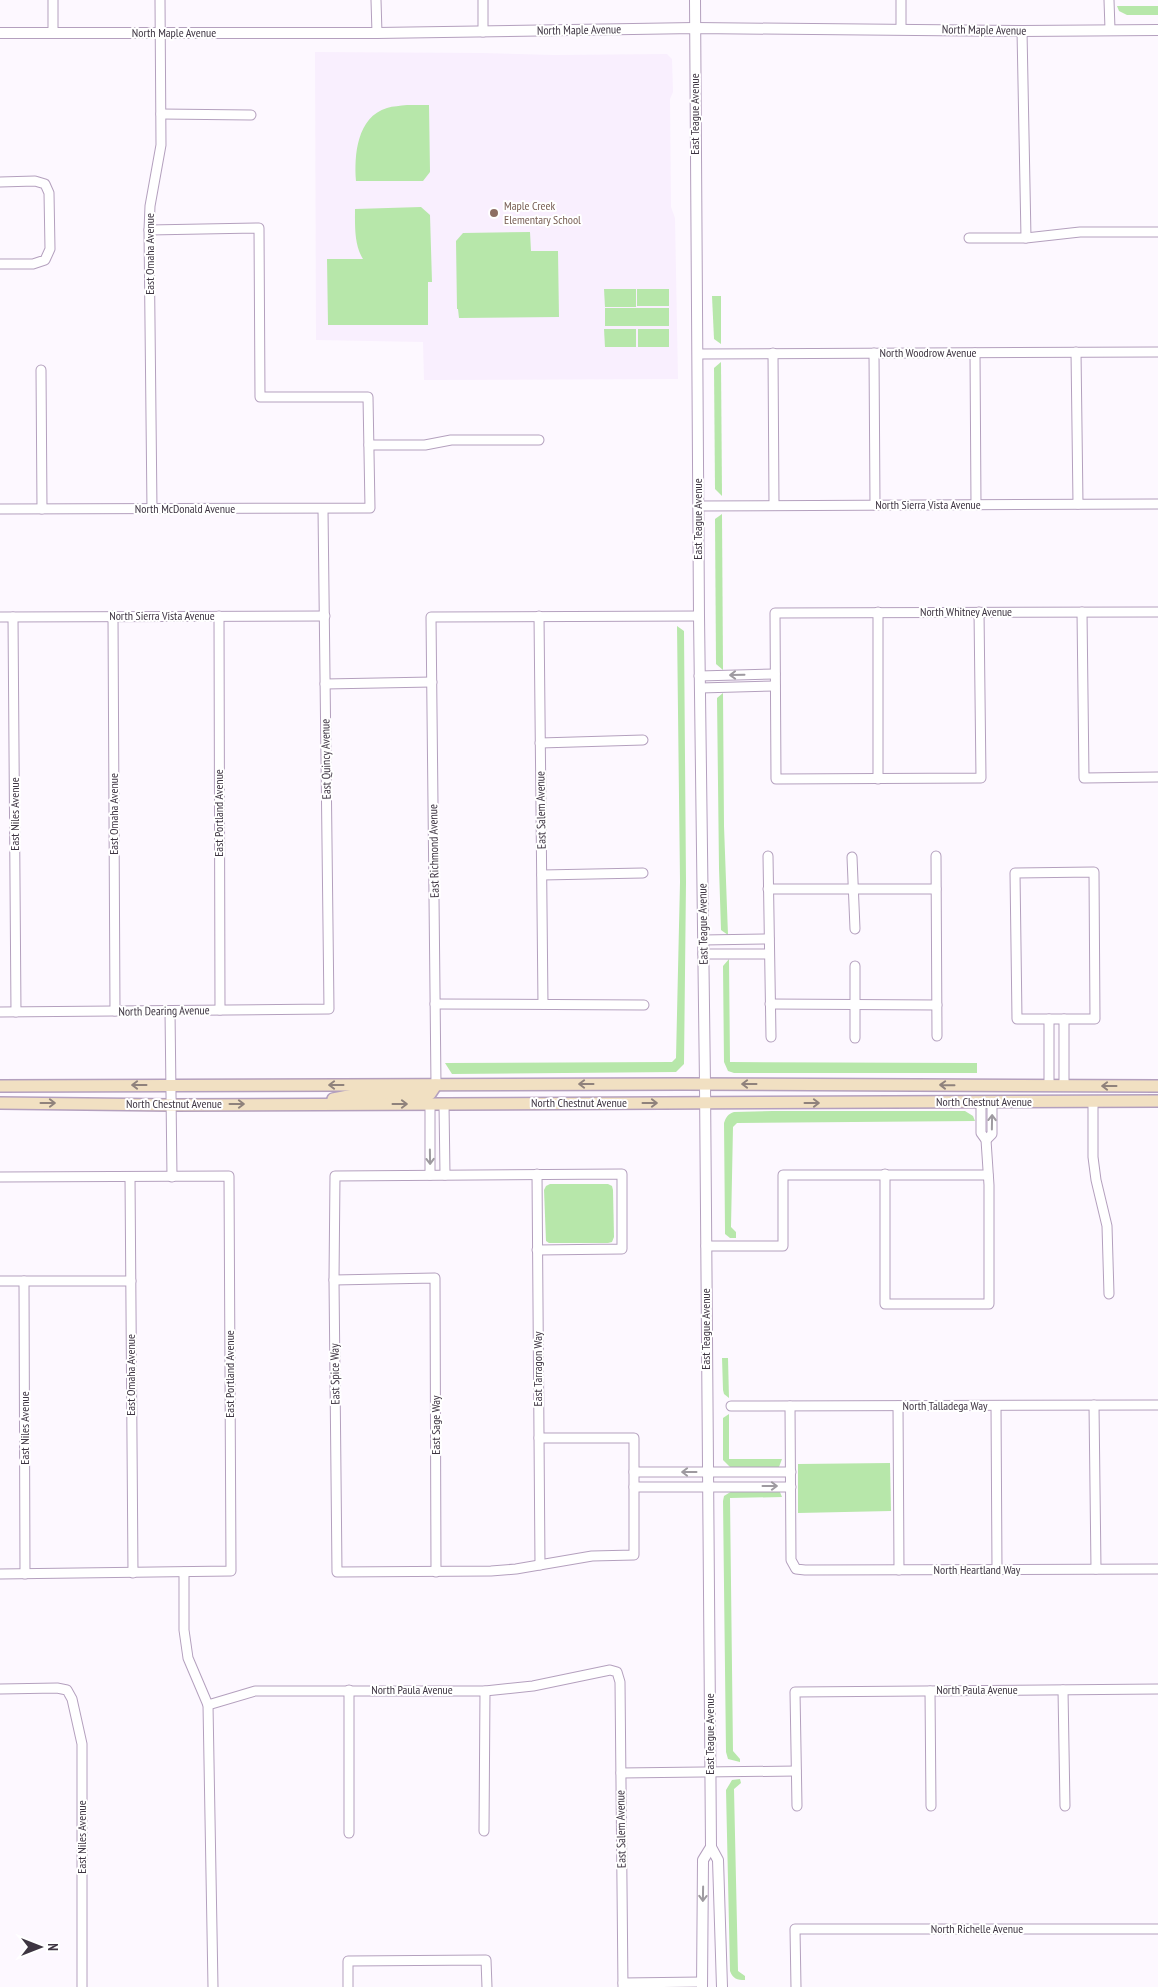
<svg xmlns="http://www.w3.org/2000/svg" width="1158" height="1987" font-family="'PT Sans Narrow',sans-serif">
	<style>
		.built { fill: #f9effe }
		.green { fill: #b7e7aa }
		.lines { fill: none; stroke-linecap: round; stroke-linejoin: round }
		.minor-casing { stroke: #b4a0be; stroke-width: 11 }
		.tertiary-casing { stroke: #b4a0be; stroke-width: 12 }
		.secondary-casing { stroke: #b4a0be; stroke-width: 14 }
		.minor { stroke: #fff; stroke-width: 9 }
		.tertiary { stroke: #fff; stroke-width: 10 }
		.secondary { stroke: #f1e0c2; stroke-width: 11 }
		.oneway { stroke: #9e9aa0 }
		.oneway2 { stroke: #8f827c }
		.education-dot { fill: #8d6e63; stroke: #fff; stroke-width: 2 }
		.labels { text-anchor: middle; stroke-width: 4; stroke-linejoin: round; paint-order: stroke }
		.street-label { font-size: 12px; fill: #3e3542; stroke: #fff }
		.education-label { font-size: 12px; fill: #785e54; stroke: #fff; text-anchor: start }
	</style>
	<rect width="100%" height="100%" fill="#fdf8ff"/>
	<path class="built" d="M315,52L482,53L554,55L667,54L672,59L673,92L670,99L671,207L675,218L678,379L424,380L423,342L316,340Z"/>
	<g class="green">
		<path d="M1117,6H1158V15H1127L1119,11Z"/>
		<path d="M407,105H429L430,172L423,181H356C354,155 357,117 387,108C393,106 400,106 407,105Z"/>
		<path d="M421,207L430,215L432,282H428V325H328L327,259H363C354,245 355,225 355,209Z"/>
		<path d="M530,232L531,251H558L559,317L459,318L458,309H457L456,241L463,233Z"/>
		<path d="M604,289H636V307H605Z"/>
		<rect x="637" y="289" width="32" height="17"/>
		<path d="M712,296H721V344L714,339Z"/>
		<rect x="605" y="308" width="64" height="18"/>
		<path d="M604,329H636V347H605Z"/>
		<rect x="638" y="329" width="31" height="18"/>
		<path d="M721,362L722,496L715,489L714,368Z"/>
		<path d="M722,514L723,670L716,664L715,519Z"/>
		<path d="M677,626L684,631L686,882L684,1064L676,1072L452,1074L445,1063L672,1062L676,1058L680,882Z"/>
		<path d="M723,693L724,826L728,935L721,930L719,868L717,698Z"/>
		<path d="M729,959L730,1062L977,1063V1073H734L728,1071L724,1062L723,966Z"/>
		<path d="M773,1111H965L973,1116L975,1121L737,1123L733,1127L731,1227L736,1232V1238H730L725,1234V1230L724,1123C726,1117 728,1114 734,1112Z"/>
		<path d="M550,1184H608L612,1186L613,1190L614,1237L612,1242L608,1243H549L546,1241L544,1190L546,1186Z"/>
		<path d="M722,1358H728L729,1398L724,1394L723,1390Z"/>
		<path d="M729,1414V1459H782L779,1467L731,1468L723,1460V1418Z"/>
		<path d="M890,1463L891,1511L798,1513V1464Z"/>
		<path d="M732,1491H776L780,1492L782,1497L730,1498L733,1751L740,1759V1762L728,1759L726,1752L723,1501L724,1496Z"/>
		<path d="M740,1779L741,1783L734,1789L738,1971L745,1976V1980C737,1980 733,1979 730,1971L726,1790L732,1780Z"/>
	</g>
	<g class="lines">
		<g class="minor-casing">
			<g id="minor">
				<path d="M53,0V33"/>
				<path d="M376,0L377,33"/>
				<path d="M483,0V32"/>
				<path d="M901,0V29"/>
				<path d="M1109,0L1110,29"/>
				<path d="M1022,31L1026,238"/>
				<path d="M161,114L251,115"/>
				<path d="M0,182L35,181L45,184L49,193L50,249L45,260L33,264H0"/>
				<path d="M969,238H1026L1080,232H1158"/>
				<path d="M1076,352L1078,504"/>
				<path d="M773,353L774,505"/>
				<path d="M874,353L875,505"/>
				<path d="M975,353L976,505"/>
				<path d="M698,354L1158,352"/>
				<path d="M41,370L42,509"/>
				<path d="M369,445H425L451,440H539"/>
				<path d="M698,506L1158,504"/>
				<path d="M0,509L370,508L368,397H260L259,228L149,230"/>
				<path d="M152,509L149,230L150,206L161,145L160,0"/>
				<path d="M878,612V779"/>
				<path d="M979,612L981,778L776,779L775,613L1158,612"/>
				<path d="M1082,612L1084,778L1158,777"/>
				<path d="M113,616L115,1011"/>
				<path d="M219,616L220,1010"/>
				<path d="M539,616L543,1004"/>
				<path d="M0,617L325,616"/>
				<path d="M13,617L16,1012"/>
				<path d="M699,676L775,674"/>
				<path d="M325,684L432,682"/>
				<path d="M700,688L775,686"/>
				<path d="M540,743L643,740"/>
				<path d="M768,856L771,1037"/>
				<path d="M936,856L937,1036"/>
				<path d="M852,857L855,929"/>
				<path d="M1094,872L1095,1019H1017L1015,873Z"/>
				<path d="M542,875L643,873"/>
				<path d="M768,889H936"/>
				<path d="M703,940L769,939"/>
				<path d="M703,954H769"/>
				<path d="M435,1004L644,1005"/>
				<path d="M770,1004L937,1005"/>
				<path d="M170,1011L172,1177"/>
				<path d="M0,1012L329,1009L323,509"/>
				<path d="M1049,1019V1086"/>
				<path d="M1064,1019V1086"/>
				<path d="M855,1038V966"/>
				<path d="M436,1085L431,617L699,616"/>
				<path d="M1093,1102V1157L1096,1180L1107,1226L1109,1294"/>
				<path d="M430,1104V1175"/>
				<path d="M444,1104L445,1175"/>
				<path d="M986,1140L992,1134V1102"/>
				<path d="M537,1174L540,1565"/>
				<path d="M885,1174V1304H989V1185L986,1140L981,1133V1102"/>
				<path d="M0,1177L229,1176L231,1571L0,1574"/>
				<path d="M130,1177L133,1573"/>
				<path d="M706,1246H783V1175H988"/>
				<path d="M537,1250L622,1249V1174L335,1176L334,1280L337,1572L491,1571L516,1569L592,1556L634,1555V1438H539"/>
				<path d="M334,1280L435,1278L436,1572"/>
				<path d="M0,1281H131"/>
				<path d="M24,1281L25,1574"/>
				<path d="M1094,1405L1096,1569"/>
				<path d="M731,1406L1158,1405"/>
				<path d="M790,1406L791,1560L796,1569L805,1570L1158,1569"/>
				<path d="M898,1406L899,1570"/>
				<path d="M996,1406L997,1570"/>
				<path d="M634,1472H791"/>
				<path d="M634,1487H791"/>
				<path d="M184,1572V1630L188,1658L208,1705L213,1987"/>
				<path d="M0,1689L57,1688L67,1690L72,1699L82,1744V1987"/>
				<path d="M349,1690V1833"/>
				<path d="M1063,1690L1065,1806"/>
				<path d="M930,1691L931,1806"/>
				<path d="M208,1705L255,1691H485L533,1686L610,1670L617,1672L620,1682L623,1987"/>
				<path d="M621,1773L796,1771"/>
				<path d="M797,1806L795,1692L1158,1689"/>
				<path d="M484,1831L485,1691"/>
				<path d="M623,1983L702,1982"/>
				<path d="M348,1987V1961L486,1960L487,1987"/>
				<path d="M796,1987L795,1929H1158"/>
			</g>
		</g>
		<g class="tertiary-casing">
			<g id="tertiary">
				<path d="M695,0L699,616L705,1084L711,1847L718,1860L722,1987"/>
				<path d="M0,33H377L695,28L1022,31L1158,30"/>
				<path d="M702,1987L703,1860L711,1847"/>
			</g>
		</g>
		<g class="secondary-casing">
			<g id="secondary">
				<path d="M0,1086L682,1084L1158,1086"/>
				<path d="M333,1099L359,1094H430L436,1085"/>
				<path d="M0,1103L171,1105L1158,1101"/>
			</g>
		</g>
		<use href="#minor" class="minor"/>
		<use href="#tertiary" class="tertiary"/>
		<use href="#secondary" class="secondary"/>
	</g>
	<defs><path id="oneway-shaft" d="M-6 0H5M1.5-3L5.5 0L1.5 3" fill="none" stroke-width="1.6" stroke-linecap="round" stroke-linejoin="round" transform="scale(1.25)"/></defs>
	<g class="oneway">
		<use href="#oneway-shaft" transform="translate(737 675) rotate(179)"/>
		<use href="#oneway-shaft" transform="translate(992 1122) rotate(-89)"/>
		<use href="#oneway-shaft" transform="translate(430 1157) rotate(89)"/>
		<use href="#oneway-shaft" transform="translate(689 1472) rotate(180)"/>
		<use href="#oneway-shaft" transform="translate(770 1486)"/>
		<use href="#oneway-shaft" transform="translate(703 1894) rotate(91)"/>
	</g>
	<g class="oneway2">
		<use href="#oneway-shaft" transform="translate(586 1084) rotate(180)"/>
		<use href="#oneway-shaft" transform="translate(749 1084) rotate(-180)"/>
		<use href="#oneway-shaft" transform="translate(139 1085) rotate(180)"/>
		<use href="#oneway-shaft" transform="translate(336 1085) rotate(180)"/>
		<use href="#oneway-shaft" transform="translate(947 1085) rotate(-179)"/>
		<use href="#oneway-shaft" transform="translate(1109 1086) rotate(-180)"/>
		<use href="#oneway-shaft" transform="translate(48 1103)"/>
		<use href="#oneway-shaft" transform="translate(650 1103)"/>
		<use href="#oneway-shaft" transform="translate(812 1103)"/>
		<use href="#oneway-shaft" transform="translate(237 1104)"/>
		<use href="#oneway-shaft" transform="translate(400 1104)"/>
	</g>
	<circle class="education-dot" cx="494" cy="213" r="5"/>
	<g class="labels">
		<g class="street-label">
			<text transform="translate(579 30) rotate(-1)" y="4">North Maple Avenue</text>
			<text transform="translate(984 30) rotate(1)" y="4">North Maple Avenue</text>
			<text x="174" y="37">North Maple Avenue</text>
			<text transform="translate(695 114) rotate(-90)" y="4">East Teague Avenue</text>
			<text transform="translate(150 254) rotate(-90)" y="4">East Omaha Avenue</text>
			<text x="928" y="357">North Woodrow Avenue</text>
			<text x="928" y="509">North Sierra Vista Avenue</text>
			<text x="185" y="513">North McDonald Avenue</text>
			<text transform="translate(698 519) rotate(-90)" y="4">East Teague Avenue</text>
			<text x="966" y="616">North Whitney Avenue</text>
			<text x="162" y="620">North Sierra Vista Avenue</text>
			<text transform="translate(326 759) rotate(-91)" y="4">East Quincy Avenue</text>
			<text transform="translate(541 810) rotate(-91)" y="4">East Salem Avenue</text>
			<text transform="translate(219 813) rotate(-90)" y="4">East Portland Avenue</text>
			<text transform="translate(15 814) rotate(-90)" y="4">East Niles Avenue</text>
			<text transform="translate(114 814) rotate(-90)" y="4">East Omaha Avenue</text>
			<text transform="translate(434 851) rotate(-91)" y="4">East Richmond Avenue</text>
			<text transform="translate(703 924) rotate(-91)" y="4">East Teague Avenue</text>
			<text transform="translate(164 1011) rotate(-1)" y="4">North Dearing Avenue</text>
			<text x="984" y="1106">North Chestnut Avenue</text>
			<text x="579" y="1107">North Chestnut Avenue</text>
			<text x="174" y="1108">North Chestnut Avenue</text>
			<text transform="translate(706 1329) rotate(-90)" y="4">East Teague Avenue</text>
			<text transform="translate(538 1369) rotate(-90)" y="4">East Tarragon Way</text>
			<text transform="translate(230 1374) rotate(-90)" y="4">East Portland Avenue</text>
			<text transform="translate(335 1374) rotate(-91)" y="4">East Spice Way</text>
			<text transform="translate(131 1375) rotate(-90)" y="4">East Omaha Avenue</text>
			<text x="945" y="1410">North Talladega Way</text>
			<text transform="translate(436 1425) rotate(-90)" y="4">East Sage Way</text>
			<text transform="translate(25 1428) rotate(-90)" y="4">East Niles Avenue</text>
			<text x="977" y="1574">North Heartland Way</text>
			<text x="412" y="1694">North Paula Avenue</text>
			<text x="977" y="1694">North Paula Avenue</text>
			<text transform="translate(710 1734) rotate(-90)" y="4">East Teague Avenue</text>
			<text transform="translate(621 1829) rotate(-91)" y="4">East Salem Avenue</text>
			<text transform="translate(82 1837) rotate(-90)" y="4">East Niles Avenue</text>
			<text x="977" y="1933">North Richelle Avenue</text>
		</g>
		<g class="education-label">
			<text x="504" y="210">Maple Creek<tspan x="504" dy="14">Elementary School</tspan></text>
		</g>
	</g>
	<g transform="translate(40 1947) rotate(90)" stroke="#ffffff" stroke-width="4" paint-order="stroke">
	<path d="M0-4L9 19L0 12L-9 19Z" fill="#3e3542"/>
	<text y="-8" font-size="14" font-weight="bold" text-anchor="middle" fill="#3e3542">N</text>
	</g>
</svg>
